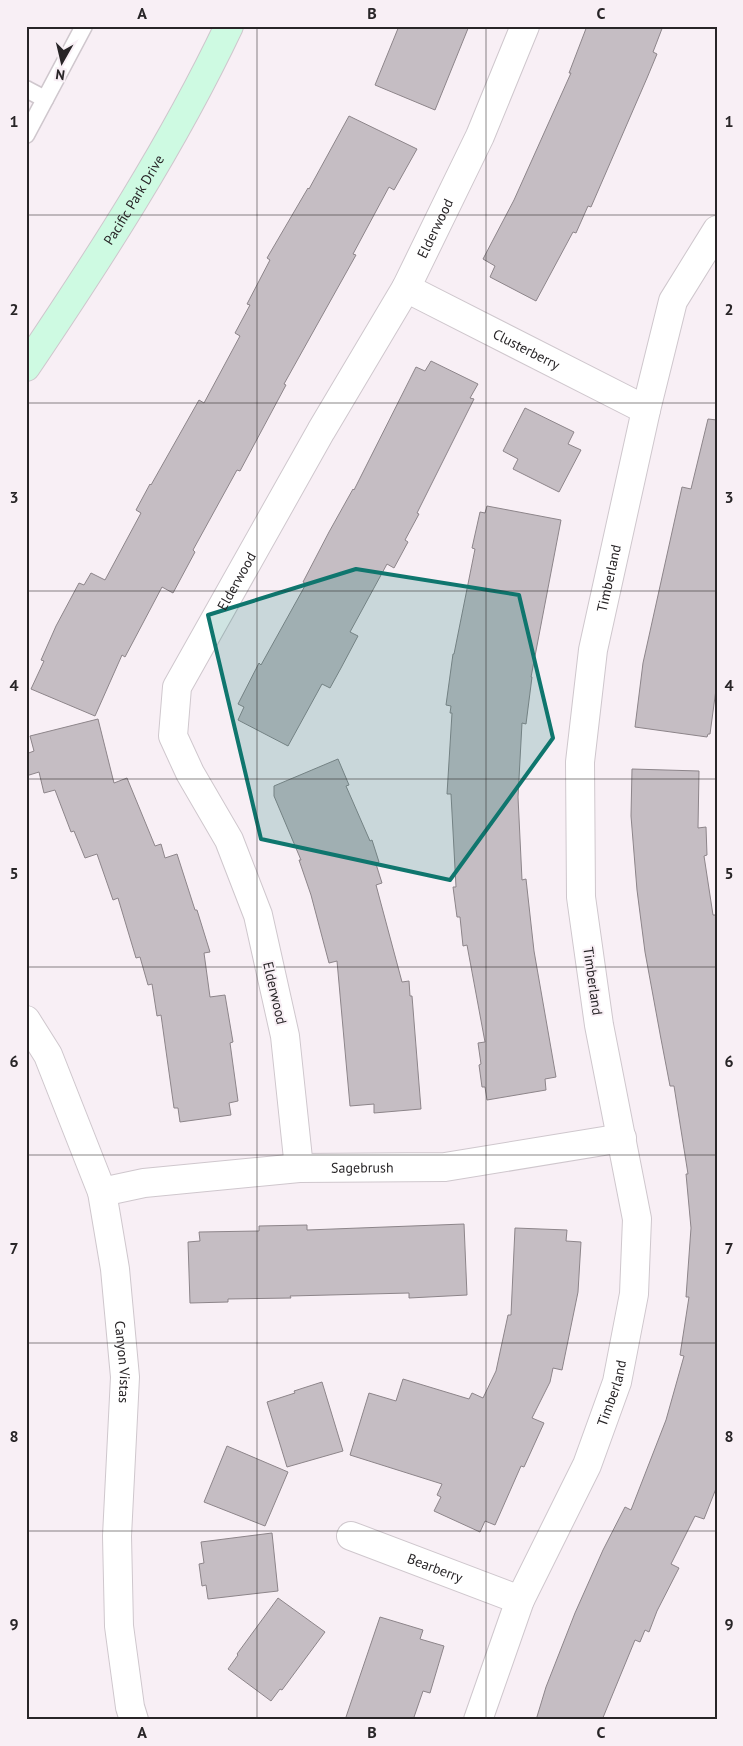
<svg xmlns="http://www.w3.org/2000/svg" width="743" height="1746" font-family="'PT Sans',sans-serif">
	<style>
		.building { fill: #c5bdc3; stroke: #8d858a }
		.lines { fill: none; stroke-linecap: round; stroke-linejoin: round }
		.service-casing { stroke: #cfc7cd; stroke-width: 19 }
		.minor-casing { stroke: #cfc7cd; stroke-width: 30 }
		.tertiary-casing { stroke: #cfc7cd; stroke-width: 30 }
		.secondary-casing { stroke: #cfc7cd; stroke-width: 30 }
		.service { stroke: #fff; stroke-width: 16 }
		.minor { stroke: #fff; stroke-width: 28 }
		.tertiary { stroke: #fff; stroke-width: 28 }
		.secondary { stroke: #cefae2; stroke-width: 28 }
		.marked { fill: #0f766e; fill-opacity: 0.2; stroke: #0f766e; stroke-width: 4; stroke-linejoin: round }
		.grid { fill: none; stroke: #282527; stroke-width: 1; stroke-opacity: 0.55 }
		.labels { text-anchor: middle; stroke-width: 4; stroke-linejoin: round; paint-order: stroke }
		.street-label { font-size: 14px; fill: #282527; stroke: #f8eff5 }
		.neatline { fill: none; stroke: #282527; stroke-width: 2 }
		.grid-label { font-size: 16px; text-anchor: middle; font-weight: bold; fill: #282527 }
	</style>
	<rect width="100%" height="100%" fill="#f8eff5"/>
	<g class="building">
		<path d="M399,26H469L435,110L375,85Z"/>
		<path d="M587,26H663L653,52L657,54L647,78L591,207L588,206L576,233L573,232L536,301L490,277L495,266L483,259L514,200L571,73H569Z"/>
		<path d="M349,116L417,149L394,190L389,187L353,254L356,255L284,384L286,385L240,471L237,470L193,550L195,552L173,593L162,587L125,657L122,655L95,716L31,689L44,661L41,660L56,626L79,583L84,585L91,573L105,580L141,513L136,510L150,484L151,485L199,400L204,403L240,336L235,333L250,305L247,304L270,260L267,258L308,188L309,189Z"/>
		<path d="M431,361L478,384L470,398L474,399L417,513L419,514L405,540L408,542L394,568L387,564L350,632L358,636L341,668L330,688L322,684L288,746L238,720L244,707L238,704L259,663L261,665L306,584L303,582L329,532L353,489L354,490L416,367L425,371Z"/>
		<path d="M525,408L574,432L568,444L581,450L559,492L513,469L518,459L503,451Z"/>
		<path d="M708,419L717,420V682L710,734H708L707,737L635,727L643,663L682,487L691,489Z"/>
		<path d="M487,506L561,520L531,677H532L526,724L522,723L518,797L522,880L526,879L534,951L556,1077L545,1079L546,1090L487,1100L485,1087H482L479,1065L481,1064L478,1043L485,1042L467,945L463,946L460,917H457L453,887H456L451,794H447L452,713H450L451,706L446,705L453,654H454L475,549L472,548L480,512L485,513Z"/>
		<path d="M98,719L114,783L127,778L155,846L161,844L165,858L177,854L195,910H197L210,952L204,953L210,997L225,995L233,1042L230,1043L238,1101L229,1103L231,1115L180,1122L178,1108H174L161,1015L157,1016L152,984L148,985L140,957L136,958L118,898L113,900L97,854L85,858L74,831L71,832L55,790L44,793L39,772L26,776V754L34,751L30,736Z"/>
		<path d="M338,759L349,785L346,786L370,841L372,840L379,862L376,864L382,883L376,885L402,982L409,981L410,996H412L421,1109L374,1113V1104L350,1106L337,961L329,963L311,895L299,860H301L274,796V786Z"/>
		<path d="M632,769L699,771L698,828L706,827L707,855L704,856L713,915H717V1486L704,1519L695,1516L671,1564L679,1568L657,1611L649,1632L645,1630L640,1642L635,1640L602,1720H536L546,1687L575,1613L603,1550L625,1507L631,1510L666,1420L684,1356L680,1355L689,1297H686L691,1228L686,1174H688L674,1086H670L661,1039L645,952L637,890L631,816Z"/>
		<path d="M464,1224L467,1295L409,1298V1293L290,1296L291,1298L228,1299V1302L190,1303L188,1242L200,1241L199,1232L259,1231V1226L307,1225V1230Z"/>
		<path d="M515,1228L567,1230L566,1241L581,1242L578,1292L562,1370L553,1368L550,1382L532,1418L544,1423L524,1467L521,1466L495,1525L485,1521L480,1532L434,1511L441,1497L437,1495L442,1484L350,1455L369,1393L396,1401L403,1379L469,1399L472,1393L483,1398L496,1371L508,1315H511Z"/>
		<path d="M322,1382L343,1451L287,1467L267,1402L295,1393L294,1391Z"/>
		<path d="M227,1446L288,1472L265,1526L204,1502Z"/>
		<path d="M272,1533L278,1591L208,1599L206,1585L202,1586L199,1564L204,1563L201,1542Z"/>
		<path d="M278,1598L325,1632L282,1690L280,1689L271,1701L228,1669L238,1655L237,1654Z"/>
		<path d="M380,1617L423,1630L420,1639L444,1646L430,1693L423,1691L413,1720H345Z"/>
	</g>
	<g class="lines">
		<g class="service-casing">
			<g id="service">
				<path d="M26,89L45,99"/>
				<path d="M26,135L84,26"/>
			</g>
		</g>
		<g class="minor-casing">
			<g id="minor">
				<path id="s1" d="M406,288L646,410"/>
				<path id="s2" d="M299,1168L285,1036L258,915L229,840L190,773L173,736L177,687L321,431L406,288L480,136L525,26"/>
				<path id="s3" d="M102,1192L144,1183L299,1168L445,1167L622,1138"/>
				<path id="s4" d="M351,1536L520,1600"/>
				<path id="s5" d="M478,1720L520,1600L587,1465L617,1382L634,1294L637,1219L599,1025L581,897L580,762L593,650L646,410L673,301L717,230"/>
			</g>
		</g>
		<g class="tertiary-casing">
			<g id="tertiary">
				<path id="s6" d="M26,1020L48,1055L102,1192L115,1269L125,1377L117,1536L119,1626L130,1707L134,1720"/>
			</g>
		</g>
		<g class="secondary-casing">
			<g id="secondary">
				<path id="s7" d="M26,367C100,257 172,146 229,26"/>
			</g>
		</g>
		<use href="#service" class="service"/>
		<use href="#minor" class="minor"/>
		<use href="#tertiary" class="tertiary"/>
		<use href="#secondary" class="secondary"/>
	</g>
	<path class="marked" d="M356,569L519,595L553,738L450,880L261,839L208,615Z"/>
	<path class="grid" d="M257,26V1720M486,26V1720M26,215H717M26,403H717M26,591H717M26,779H717M26,967H717M26,1155H717M26,1343H717M26,1531H717"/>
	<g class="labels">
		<g class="street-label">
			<text dy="5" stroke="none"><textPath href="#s7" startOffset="199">Pacific Park Drive</textPath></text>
			<text dy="5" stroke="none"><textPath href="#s2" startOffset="1031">Elderwood</textPath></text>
			<text dy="5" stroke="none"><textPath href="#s1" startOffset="135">Clusterberry</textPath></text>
			<text dy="5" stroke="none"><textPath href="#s5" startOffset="1179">Timberland</textPath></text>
			<text dy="5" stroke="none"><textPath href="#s2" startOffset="626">Elderwood</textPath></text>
			<text transform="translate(593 981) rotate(82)" y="5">Timberland</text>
			<text transform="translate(275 993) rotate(77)" y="5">Elderwood</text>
			<text dy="5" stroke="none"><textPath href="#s3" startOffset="262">Sagebrush</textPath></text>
			<text dy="5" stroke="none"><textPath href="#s6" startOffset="360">Canyon Vistas</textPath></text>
			<text dy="5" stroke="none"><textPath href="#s5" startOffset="354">Timberland</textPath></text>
			<text dy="5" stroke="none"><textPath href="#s4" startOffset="90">Bearberry</textPath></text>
		</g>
	</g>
	<rect width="743" height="1746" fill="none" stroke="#f8eff5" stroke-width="55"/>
	<g transform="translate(62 62) rotate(188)" stroke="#f8eff5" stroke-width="4" paint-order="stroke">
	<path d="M0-4L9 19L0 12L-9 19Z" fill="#282527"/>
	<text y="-8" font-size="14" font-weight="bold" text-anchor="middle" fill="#282527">N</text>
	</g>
	<rect x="28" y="28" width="688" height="1690" class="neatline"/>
	<g class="grid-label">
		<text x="142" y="19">A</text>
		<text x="372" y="19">B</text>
		<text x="601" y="19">C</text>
		<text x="14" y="127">1</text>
		<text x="729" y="127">1</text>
		<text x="14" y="315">2</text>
		<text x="729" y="315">2</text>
		<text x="14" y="503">3</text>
		<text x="729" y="503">3</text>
		<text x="14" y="691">4</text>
		<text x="729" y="691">4</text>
		<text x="14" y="879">5</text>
		<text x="729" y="879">5</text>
		<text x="14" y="1067">6</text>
		<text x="729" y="1067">6</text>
		<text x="14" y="1254">7</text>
		<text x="729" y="1254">7</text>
		<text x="14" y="1442">8</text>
		<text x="729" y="1442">8</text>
		<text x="14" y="1630">9</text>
		<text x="729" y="1630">9</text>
		<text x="142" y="1738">A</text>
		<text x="372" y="1738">B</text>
		<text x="601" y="1738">C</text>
	</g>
</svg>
